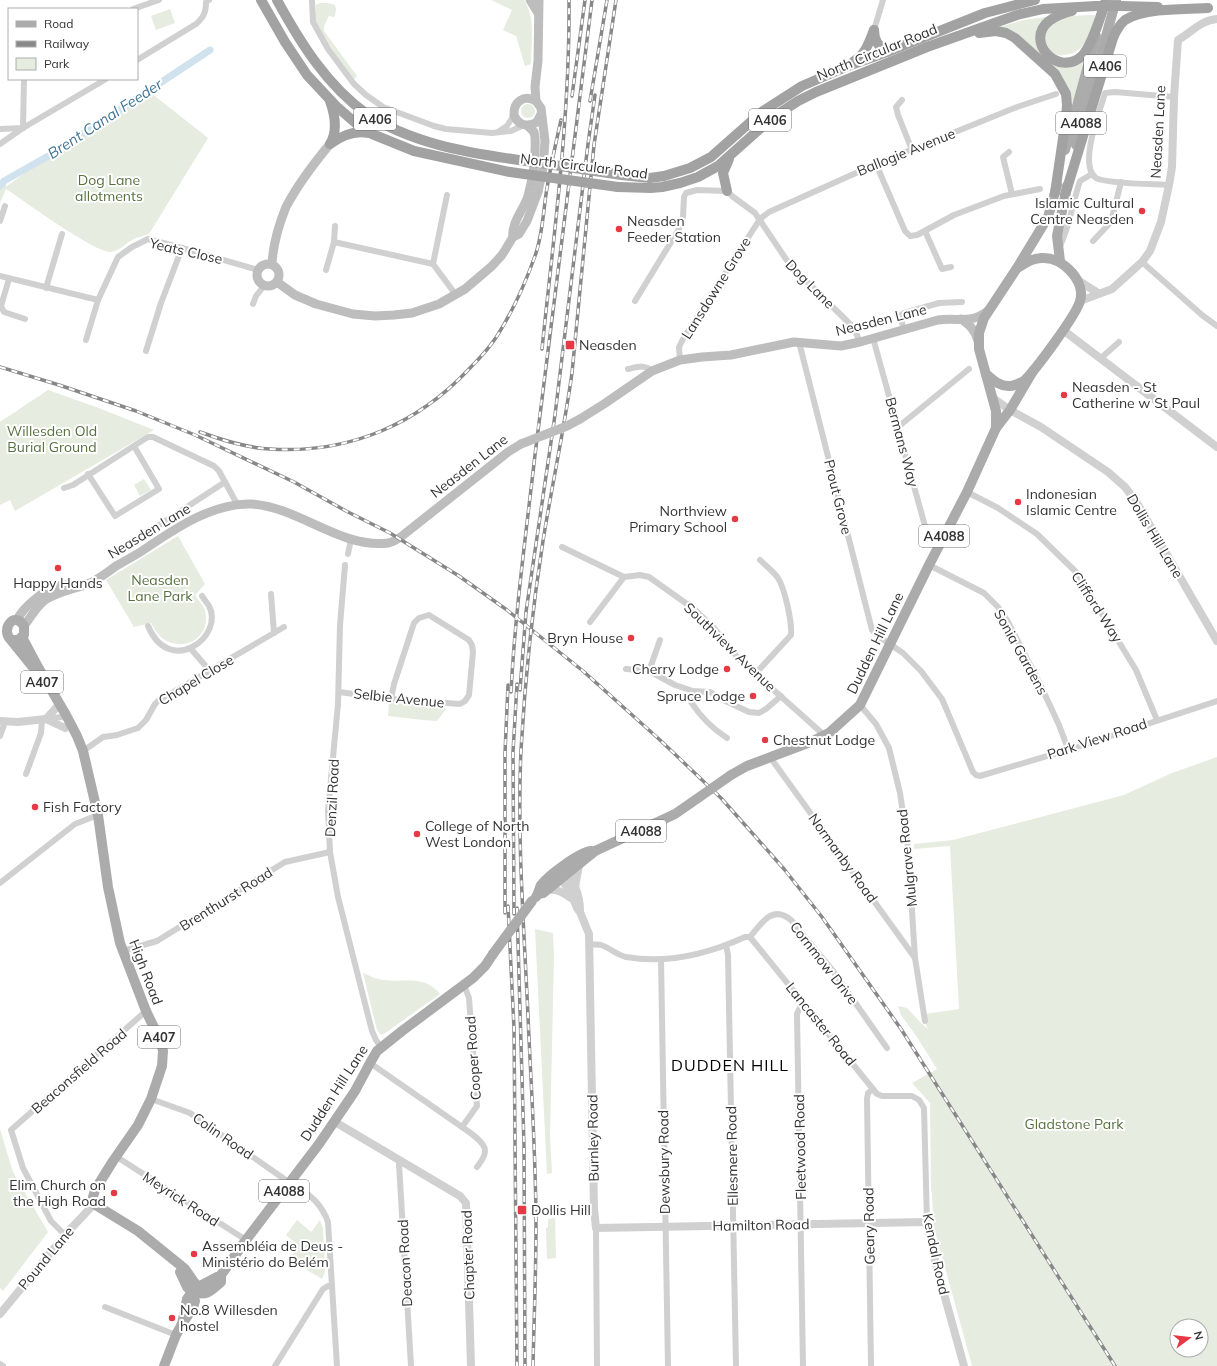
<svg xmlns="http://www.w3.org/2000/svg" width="1217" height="1366" font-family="Mulish,sans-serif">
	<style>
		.green { fill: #e6ecdf; fill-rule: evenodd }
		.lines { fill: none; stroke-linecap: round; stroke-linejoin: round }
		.canal { stroke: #cfe2ee; stroke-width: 7 }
		.minor { stroke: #d0d0d0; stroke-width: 6 }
		.tertiary { stroke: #d0d0d0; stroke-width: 8 }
		.secondary { stroke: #bdbdbd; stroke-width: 9 }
		.primary { stroke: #ababab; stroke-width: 10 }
		.trunk { stroke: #a2a2a2; stroke-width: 10 }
		.rail-casing { stroke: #888; stroke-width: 3.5 }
		.rail { stroke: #fff; stroke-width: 2; stroke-dasharray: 6; stroke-linecap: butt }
		.secondary-bridge { stroke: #bdbdbd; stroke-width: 9 }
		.primary-bridge { stroke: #ababab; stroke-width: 10 }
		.trunk-bridge { stroke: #a2a2a2; stroke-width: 10 }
		.poi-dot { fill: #e63946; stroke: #fff; stroke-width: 1.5 }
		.labels { text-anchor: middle; stroke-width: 4; stroke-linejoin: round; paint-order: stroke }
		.shield { fill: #fff; stroke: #707070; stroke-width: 1 }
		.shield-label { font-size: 13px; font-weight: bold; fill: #333 }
		.street-label { font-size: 14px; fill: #333; stroke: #fff }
		.park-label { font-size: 14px; fill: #56703f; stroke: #fff }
		.poi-label { font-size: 14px; fill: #333; stroke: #fff; text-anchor: start }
		.water-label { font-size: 15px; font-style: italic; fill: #3f7597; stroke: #fff }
		.quarter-label { font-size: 16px; letter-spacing: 1px; fill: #000; stroke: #fff }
	</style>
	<rect width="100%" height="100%" fill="#fff"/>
	<g class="green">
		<path d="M491,0H524C536,18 531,44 531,64L525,66L516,36L503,30L512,10Z"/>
		<path d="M320,3H328L335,5L336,9L335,16L333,17L329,16L324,26V31L357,76L354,79L335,54L317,25L315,18L316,5Z"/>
		<path d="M170,9L175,23L156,30L151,16Z"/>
		<path d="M1095,15C1092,31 1085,54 1064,55C1061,56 1056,55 1052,53C1044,48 1042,30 1051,24C1064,15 1080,15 1095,15Z"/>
		<path d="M1046,17L1039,27L1044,58L1085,57L1073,102L1071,101L1069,90L999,27L1024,20Z"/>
		<path d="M151,93L208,138L149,234C144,236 137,237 132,240C125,244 119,251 111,252C95,253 23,200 6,189L0,203V181L7,186L30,169L54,156Z"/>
		<circle cx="528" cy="111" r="7"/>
		<path d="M48,390L96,407L154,430L15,511L10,500L0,505V422Z"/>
		<path d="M144,479L151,490L140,496L134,485Z"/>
		<path d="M178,536L205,584L195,595C197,599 202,604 204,608C214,634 186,655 162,638C158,635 154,628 151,623L134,627L106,580Z"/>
		<path d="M389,702L446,709L437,721L423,720L388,716Z"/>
		<path d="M1217,757V1366H972L935,1231L933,1216L932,1193L931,1191L930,1103L912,1083L937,1069L917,1037L901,1015L898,1006L907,1008L921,1023L928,1029L924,1021L925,1014L959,1009L950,846L914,849V844L953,840L1124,795L1172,773ZM1177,1326H1201V1350H1177Z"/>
		<path d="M535,929L553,933L554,955L550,1136L552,1173L547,1174Z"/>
		<path d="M363,973C370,976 378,980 384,980C405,983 424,974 440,994L384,1034L381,1035L377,1030Z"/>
		<path d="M0,1129L13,1172L48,1232L3,1291L0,1288Z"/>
		<path d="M555,1218L556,1258L547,1259L546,1228L548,1227V1219Z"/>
		<path d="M297,1220L311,1232L320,1220L323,1228L325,1267V1272L322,1279L289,1259L299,1246L286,1235Z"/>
	</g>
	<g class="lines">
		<path class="canal" d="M0,186L4,181L57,151L210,50"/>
		<g class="minor">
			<path d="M312,0L313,22L328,49L354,84L366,95L383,107L434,126L446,129L492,133L511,131L524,125"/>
			<path d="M133,9L159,0"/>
			<path d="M874,30L883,0"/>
			<path d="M137,60L196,24C204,17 206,12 206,2L209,0"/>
			<path d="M902,100L896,107L898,115L912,150"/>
			<path d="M23,128L24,79"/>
			<path d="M0,129L23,128"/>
			<path d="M498,132L507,126L514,115"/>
			<path d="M0,144L23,128L106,79"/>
			<path d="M1009,152L1003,157L1012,194"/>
			<path d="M876,164L905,231L910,236L917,235L954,215L1004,196L1040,189"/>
			<path d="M1169,185C1156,184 1106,184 1096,178C1078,165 1100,111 1105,93L1115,92L1174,97"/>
			<path d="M0,221L5,206"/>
			<path d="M925,231L942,269L951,267"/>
			<path d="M1093,241L1111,222L1121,182"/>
			<path d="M334,242L335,226"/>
			<path d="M1059,248C1070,227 1072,204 1080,181L1092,174"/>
			<path d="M1142,262L1202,315L1217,326"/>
			<path d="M433,264L447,195"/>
			<path d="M326,270L334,242L433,264L456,295"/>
			<path d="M0,276L98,300L118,257L132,247L148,239L182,248L258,270"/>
			<path d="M9,279L1,306L4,312L25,319"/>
			<path d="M46,288L62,234"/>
			<path d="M635,301L679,229L683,217L684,197L686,193L697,190L727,191L732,196L755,213L790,265L850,324L856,333L860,342"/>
			<path d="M253,304L256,296L264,286"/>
			<path d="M904,330L900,316L904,313L939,303L962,302"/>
			<path d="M873,338L925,526L928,530L943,537"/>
			<path d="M86,340L98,300"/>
			<path d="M799,342L872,630L878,636L903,653L921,671L942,699L973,772L976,775L980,776L1074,748L1217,701"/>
			<path d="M146,351L161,303L182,248"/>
			<path d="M1100,359L1119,342"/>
			<path d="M680,360L679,347L683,339L760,219L769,212L876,164L1017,107L1056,94"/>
			<path d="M628,369C637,367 645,364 652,371"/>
			<path d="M898,427L969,369"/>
			<path d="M88,474L115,516L159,489L134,446"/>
			<path d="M64,488L73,485L140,442L148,437H153L214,466L219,471L237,504"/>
			<path d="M967,492L998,508L1037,534L1077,573L1136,670L1157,720"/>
			<path d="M141,537L225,482"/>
			<path d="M562,547L624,577L640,575L649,577L694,609L715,629L725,643L738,658L824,735"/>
			<path d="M348,554L351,539"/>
			<path d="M345,565L340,625L338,704L328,811L330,852L338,897L372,1031L376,1040L381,1047"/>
			<path d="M929,565L984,593L998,607L1008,622L1040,684L1059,725L1068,749"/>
			<path d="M271,594L274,633"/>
			<path d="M590,622L624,577"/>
			<path d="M148,626C170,678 225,636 209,606C207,603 204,599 202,596"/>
			<path d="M191,649L210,671"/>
			<path d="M626,669L649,671L675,685L693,691L710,692L719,698L749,712L759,713L766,709L781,696"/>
			<path d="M649,671L660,640"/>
			<path d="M756,673L791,635C792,622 785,589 778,578C773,571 766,566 760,560"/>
			<path d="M693,691L691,702C700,716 713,729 727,738"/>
			<path d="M339,692L391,699L460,704L465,701L469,695L473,652L472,645L469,640L429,615L419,618L414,623L394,684L391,699"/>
			<path d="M860,705L876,724L889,748L900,793L908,848L915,958L925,1021"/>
			<path d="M46,719L61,717L66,715"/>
			<path d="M0,736L5,722"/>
			<path d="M83,751L103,737L117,735L138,728L146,720L155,704L158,701L284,627"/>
			<path d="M770,757L915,958"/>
			<path d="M26,774L41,733L42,720"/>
			<path d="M0,883L75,824L98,815"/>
			<path d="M750,937C761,924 772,904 791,920L833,971L887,1048"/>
			<path d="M589,944C593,945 598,944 601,945C610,948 617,955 626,957C667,964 708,954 745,937H750L877,1094L882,1096H912L919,1100L924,1108L927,1222"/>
			<path d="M726,945L728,955L736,1366"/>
			<path d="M123,951L157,941L285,862L330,852"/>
			<path d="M661,959L668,1366"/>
			<path d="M370,1063L462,1127L477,1106L469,998L466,990L463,986"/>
			<path d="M151,1099L190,1113L290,1183"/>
			<path d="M462,1127C469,1132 484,1141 485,1150C486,1156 480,1163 477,1167"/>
			<path d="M117,1157L246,1240"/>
			<path d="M401,1161L399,1164L411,1366"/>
			<path d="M291,1181C308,1194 321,1202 328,1222L337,1366"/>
			<path d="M596,1228L597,1366"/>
			<path d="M65,1235L51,1221L23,1168L11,1130L146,1011"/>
			<path d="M105,1307L176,1335"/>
			<path d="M0,1364L3,1366"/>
			<path d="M275,1366L323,1289L328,1286H332"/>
			<path d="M803,1366L797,1014L801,1005L803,1002"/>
			<path d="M871,1366L867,1099L868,1093L873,1089"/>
		</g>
		<g class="tertiary">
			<path d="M1079,281L1098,293"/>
			<path d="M1080,301L1112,289L1142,262L1150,251L1161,222L1169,185L1172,167L1174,97L1178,40C1192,32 1201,20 1217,19"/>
			<path d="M1063,330L1217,447"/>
			<path d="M993,398L1010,410L1041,427L1108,472L1125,487L1137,503L1217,641"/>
			<path d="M46,719L65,728"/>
			<path d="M46,719L57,707"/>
			<path d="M0,721L18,722L46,719"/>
			<path d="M561,872C575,877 580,898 580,911"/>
			<path d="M559,874L561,879L570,891L577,908L580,912L589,934L594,1209L596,1228L927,1222L936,1265L964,1366"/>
			<path d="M575,887L579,865"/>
			<path d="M547,890C558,889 562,892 571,898"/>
			<path d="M335,1122L460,1196L466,1203L471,1366"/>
			<path d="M0,1314L65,1235L94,1204"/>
		</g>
		<g class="secondary">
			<path d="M530,0L538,13"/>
			<path d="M536,101C524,94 513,102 514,115C518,125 527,128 537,122L541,114"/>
			<path d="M513,237C511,223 524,209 528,196C533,177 536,156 535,137L534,132L528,126"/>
			<circle cx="268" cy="275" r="11"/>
			<path d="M272,264C273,246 279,224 286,207C297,186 315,162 330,144"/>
			<path d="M277,282L295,295L316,304L353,314L375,316L394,315L412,313L439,304L465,289L492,266L502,255L513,237L519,234L527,221L538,192L543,168L545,141L541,108L536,101L535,87L538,61L539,0"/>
			<path d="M961,319C970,325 975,330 978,341"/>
			<path d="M580,419L604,404L652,371L680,360L702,357L731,355L794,342L841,346L860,342L938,320C959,317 970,325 989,310"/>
			<path d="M17,620C23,607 46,588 61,585C65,584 70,586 74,586"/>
			<path d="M24,626C31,617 36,607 45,600C59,591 75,589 90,583C99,579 108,572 116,566C125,561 134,556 142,551C173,530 213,502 252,504C299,507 341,549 388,543C393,542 398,539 402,536L508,452L521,444"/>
		</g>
		<g class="primary">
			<path d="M1076,145L1116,0"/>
			<path d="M1065,150L1096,36"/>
			<path d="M1060,261L1057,236L1067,186"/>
			<path d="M986,374C993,380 1000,387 1010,386C1014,386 1020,383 1024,381C1034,372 1077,314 1080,301C1086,282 1064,258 1044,258C1035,257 1027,262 1019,267"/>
			<path d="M996,428V411L979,349V333L984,318L1017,268L1048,217L1057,185"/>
			<path d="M22,637L38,667L66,715L77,736L83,751L98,815L108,887L120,943L146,1011L161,1042L163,1051L162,1066L151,1099L138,1125L113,1161L95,1190L93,1197L94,1204L138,1231L185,1269L194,1282L195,1283L192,1292L187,1299L182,1324"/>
			<path d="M11,640H18L24,635V626C14,610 0,630 11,640L32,666"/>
			<path d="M731,775L747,766L813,741L829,733L860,705L929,565L967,492L996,428L1010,410L1033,371"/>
			<path d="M538,894L543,893L595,851L675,814L711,789"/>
			<path d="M536,897C539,893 539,889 541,885C549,875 578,853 591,851"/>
			<path d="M192,1292L200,1286L221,1275L246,1240L319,1144L355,1091L370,1063L377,1051L402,1031L473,978L485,966L493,954"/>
			<path d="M192,1292C207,1296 210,1292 221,1282V1275"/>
			<path d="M164,1366L176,1335L182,1324L193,1308L195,1301L192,1292L187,1287L180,1272"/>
		</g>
		<g class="trunk">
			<path d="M261,0L285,42L307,75L336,106L359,126L372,134L414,151L510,172"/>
			<path d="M277,0C300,42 327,86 367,114C409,142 463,152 512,159"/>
			<path d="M1120,6L1158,7"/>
			<path d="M1072,11C1064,13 1056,16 1049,21C1024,41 1058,78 1082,56C1092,46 1101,15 1106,0"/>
			<path d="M874,30C874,40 878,47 887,52"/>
			<path d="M979,33L996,31L1006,33L1015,38L1055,74L1066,94L1067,105L1066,118L1055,193"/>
			<path d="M854,61C866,54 869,42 874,30"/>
			<path d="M330,101C335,115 338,131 330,144"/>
			<path d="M330,144C342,135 355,130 369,133"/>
			<path d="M622,175L650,178L664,176L690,168L711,157L763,111L802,86L848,66L887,52L985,13L1035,0"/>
			<path d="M618,187L651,188L662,187L680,183L698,177L718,166L764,125L781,112L798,101L816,92L927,47L1017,15L1043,9L1096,6"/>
			<path d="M727,191L723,173L729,159"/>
			<path d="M1065,195L1113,38C1116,31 1119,25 1125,20C1144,8 1186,9 1208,8"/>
		</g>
		<g class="rail-casing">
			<g id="rail">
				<path d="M572,96L585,0"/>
				<path d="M590,101L607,0"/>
				<path d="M542,349C554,233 570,117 569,0"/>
				<path d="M0,367L59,385L136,411L195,435L294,482L346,511L390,533L459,576L507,610L583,671L660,740L721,798L784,869L822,917L901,1029L1115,1366"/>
				<path d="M200,432C222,440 246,448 270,449C348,454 417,425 470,368C480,358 490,347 497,336C513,311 525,284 535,256C543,234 543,211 547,188C551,165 556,142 561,120"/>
				<path d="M520,690L526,612L555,415L588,144L595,95"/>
				<path d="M511,692C515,613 526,534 535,455C553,303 574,152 592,0"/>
				<path d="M508,906L514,1028L517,1366"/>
				<path d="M517,908L524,1146L525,1366"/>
				<path d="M505,913V753L508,685"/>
				<path d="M514,914L513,752L517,684"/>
				<path d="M533,1366C534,1319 536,1273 536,1226C536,1156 531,1086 528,1016C524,927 517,839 521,750C525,680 532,611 543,541C552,485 564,430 572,373L594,145L616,0"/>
			</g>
		</g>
		<use href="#rail" class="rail"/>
		<path class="secondary-bridge" d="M521,444L567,426L580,419"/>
		<g class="primary-bridge">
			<path d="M711,789L731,775"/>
			<path d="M493,954L532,901"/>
		</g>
		<g class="trunk-bridge">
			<path d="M1096,6H1120"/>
			<path d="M512,159L622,175"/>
			<path d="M510,172L618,187"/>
		</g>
	</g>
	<g class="poi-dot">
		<circle cx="1142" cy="211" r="4"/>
		<circle cx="619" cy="229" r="4"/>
		<rect x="565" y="340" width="10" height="10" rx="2"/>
		<circle cx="1064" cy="395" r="4"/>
		<circle cx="1018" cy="502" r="4"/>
		<circle cx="735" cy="519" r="4"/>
		<circle cx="58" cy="568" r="4"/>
		<circle cx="631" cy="638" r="4"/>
		<circle cx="727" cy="669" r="4"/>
		<circle cx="753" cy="696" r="4"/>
		<circle cx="765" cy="740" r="4"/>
		<circle cx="35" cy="807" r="4"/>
		<circle cx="417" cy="834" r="4"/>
		<circle cx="114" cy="1193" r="4"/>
		<rect x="517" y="1205" width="10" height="10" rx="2"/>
		<circle cx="194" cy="1254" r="4"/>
		<circle cx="172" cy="1318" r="4"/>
	</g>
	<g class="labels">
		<g class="shield">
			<rect x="1084" y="55" width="42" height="22" rx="3"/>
			<rect x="354" y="108" width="42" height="22" rx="3"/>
			<rect x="749" y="109" width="42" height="22" rx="3"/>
			<rect x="1056" y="112" width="50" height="22" rx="3"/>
			<rect x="919" y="525" width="50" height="22" rx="3"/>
			<rect x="21" y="671" width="42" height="22" rx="3"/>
			<rect x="616" y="820" width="50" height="22" rx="3"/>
			<rect x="138" y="1026" width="42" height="22" rx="3"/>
			<rect x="259" y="1180" width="50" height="22" rx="3"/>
		</g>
		<g class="shield-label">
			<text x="1105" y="71">A406</text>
			<text x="375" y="124">A406</text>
			<text x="770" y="125">A406</text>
			<text x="1081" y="128">A4088</text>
			<text x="944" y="541">A4088</text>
			<text x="42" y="687">A407</text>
			<text x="641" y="836">A4088</text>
			<text x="159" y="1042">A407</text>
			<text x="284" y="1196">A4088</text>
		</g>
		<g class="street-label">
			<text transform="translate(877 52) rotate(-22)" y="5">North Circular Road</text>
			<text transform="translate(1158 132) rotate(-87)" y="5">Neasden Lane</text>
			<text transform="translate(906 152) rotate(-22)" y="5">Ballogie Avenue</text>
			<text transform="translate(584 166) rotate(7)" y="5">North Circular Road</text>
			<text transform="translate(186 251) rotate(13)" y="5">Yeats Close</text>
			<text transform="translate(810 284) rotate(45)" y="5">Dog Lane</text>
			<text transform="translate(716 288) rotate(-58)" y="5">Lansdowne Grove</text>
			<text transform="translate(881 320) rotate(-14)" y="5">Neasden Lane</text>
			<text transform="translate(902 442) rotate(75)" y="5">Bermans Way</text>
			<text transform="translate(469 466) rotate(-38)" y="5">Neasden Lane</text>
			<text transform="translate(838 497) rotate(76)" y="5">Prout Grove</text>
			<text transform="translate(149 531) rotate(-31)" y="5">Neasden Lane</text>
			<text transform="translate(1155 536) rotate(59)" y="5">Dollis Hill Lane</text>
			<text transform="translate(1097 607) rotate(57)" y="5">Clifford Way</text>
			<text transform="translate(875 643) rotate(-64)" y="5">Dudden Hill Lane</text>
			<text transform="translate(730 647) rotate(44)" y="5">Southview Avenue</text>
			<text transform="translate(1021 652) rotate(61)" y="5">Sonia Gardens</text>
			<text transform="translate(196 680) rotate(-31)" y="5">Chapel Close</text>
			<text transform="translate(399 698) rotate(6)" y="5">Selbie Avenue</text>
			<text transform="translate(1097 739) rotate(-18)" y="5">Park View Road</text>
			<text transform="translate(332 798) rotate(-87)" y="5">Denzil Road</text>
			<text transform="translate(843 858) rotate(54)" y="5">Normanby Road</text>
			<text transform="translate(907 858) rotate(-96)" y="5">Mulgrave Road</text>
			<text transform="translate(226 899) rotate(-32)" y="5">Brenthurst Road</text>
			<text transform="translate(824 963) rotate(52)" y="5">Cornmow Drive</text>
			<text transform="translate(146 972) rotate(69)" y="5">High Road</text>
			<text transform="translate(821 1024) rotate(51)" y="5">Lancaster Road</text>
			<text transform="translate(473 1058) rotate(-94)" y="5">Cooper Road</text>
			<text transform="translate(79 1071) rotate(-41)" y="5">Beaconsfield Road</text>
			<text transform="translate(334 1093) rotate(-57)" y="5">Dudden Hill Lane</text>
			<text transform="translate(223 1136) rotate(35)" y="5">Colin Road</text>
			<text transform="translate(593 1138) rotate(-91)" y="5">Burnley Road</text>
			<text transform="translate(800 1147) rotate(-91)" y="5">Fleetwood Road</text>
			<text transform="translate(732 1156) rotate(-91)" y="5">Ellesmere Road</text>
			<text transform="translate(664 1162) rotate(-91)" y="5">Dewsbury Road</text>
			<text transform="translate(181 1199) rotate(33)" y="5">Meyrick Road</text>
			<text transform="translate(761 1225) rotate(-1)" y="5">Hamilton Road</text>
			<text transform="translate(869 1226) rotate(-91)" y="5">Geary Road</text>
			<text transform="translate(936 1254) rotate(78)" y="5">Kendal Road</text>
			<text transform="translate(468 1255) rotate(-92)" y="5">Chapter Road</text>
			<text transform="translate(46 1258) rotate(-50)" y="5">Pound Lane</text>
			<text transform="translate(405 1263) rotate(-93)" y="5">Deacon Road</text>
		</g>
		<g class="park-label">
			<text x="109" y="185">Dog Lane<tspan x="109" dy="16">allotments</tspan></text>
			<text x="52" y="436">Willesden Old<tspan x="52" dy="16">Burial Ground</tspan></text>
			<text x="160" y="585">Neasden<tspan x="160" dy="16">Lane Park</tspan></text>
			<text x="1074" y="1129">Gladstone Park</text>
		</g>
		<g class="poi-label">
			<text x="1134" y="208" text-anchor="end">Islamic Cultural<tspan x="1134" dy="16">Centre Neasden</tspan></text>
			<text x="627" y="226">Neasden<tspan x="627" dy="16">Feeder Station</tspan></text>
			<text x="579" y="350">Neasden</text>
			<text x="1072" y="392">Neasden - St<tspan x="1072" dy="16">Catherine w St Paul</tspan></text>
			<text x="1026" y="499">Indonesian<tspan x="1026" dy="16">Islamic Centre</tspan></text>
			<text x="727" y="516" text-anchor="end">Northview<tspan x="727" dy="16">Primary School</tspan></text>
			<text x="58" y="588" text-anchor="middle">Happy Hands</text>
			<text x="623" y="643" text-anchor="end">Bryn House</text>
			<text x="719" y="674" text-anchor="end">Cherry Lodge</text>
			<text x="745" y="701" text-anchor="end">Spruce Lodge</text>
			<text x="773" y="745">Chestnut Lodge</text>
			<text x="43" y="812">Fish Factory</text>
			<text x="425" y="831">College of North<tspan x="425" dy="16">West London</tspan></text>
			<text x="106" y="1190" text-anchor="end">Elim Church on<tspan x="106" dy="16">the High Road</tspan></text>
			<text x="531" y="1215">Dollis Hill</text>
			<text x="202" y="1251">Assembléia de Deus -<tspan x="202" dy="16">Ministério do Belém</tspan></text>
			<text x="180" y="1315">No.8 Willesden<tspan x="180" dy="16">hostel</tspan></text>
		</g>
		<g class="water-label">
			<text transform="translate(105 119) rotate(-33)" y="5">Brent Canal Feeder</text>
		</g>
		<g class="quarter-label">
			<text x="730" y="1071">DUDDEN HILL</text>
		</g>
	</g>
	<rect x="8" y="8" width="130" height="72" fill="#ffffff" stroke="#adadad"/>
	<rect x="16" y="21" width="20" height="6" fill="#ababab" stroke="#adadad"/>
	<text x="44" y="28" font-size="12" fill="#333333">Road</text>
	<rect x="16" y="41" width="20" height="6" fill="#888888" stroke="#adadad"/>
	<text x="44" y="48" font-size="12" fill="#333333">Railway</text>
	<rect x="16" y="58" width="20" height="12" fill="#e6ecdf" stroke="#adadad"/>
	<text x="44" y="68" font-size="12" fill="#333333">Park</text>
	<g transform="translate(1189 1338) rotate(75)"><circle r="19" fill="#ffffff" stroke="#adadad"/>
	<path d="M0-3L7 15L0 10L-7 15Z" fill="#e63946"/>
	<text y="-6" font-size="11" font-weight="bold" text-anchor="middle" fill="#333333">N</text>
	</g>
</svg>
